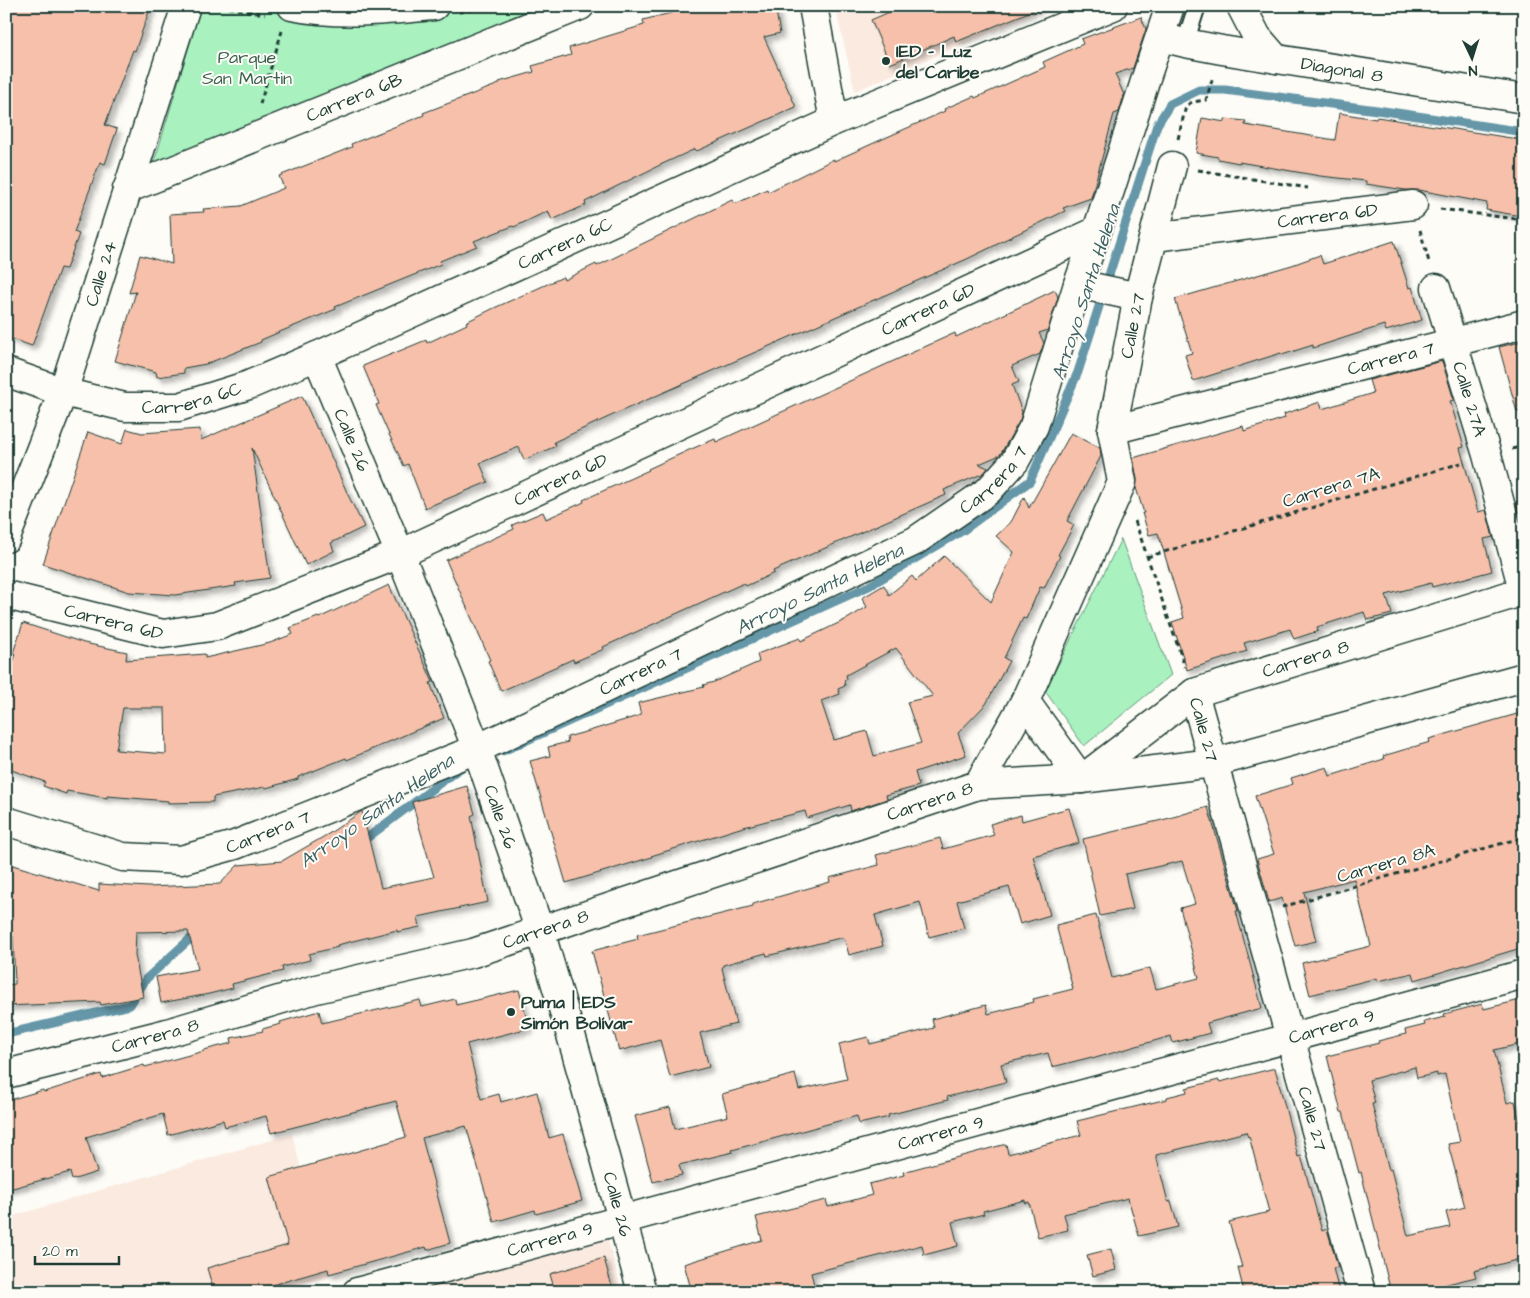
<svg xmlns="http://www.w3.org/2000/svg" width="1530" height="1298" font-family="'Architects Daughter',sans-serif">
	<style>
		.built { fill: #fbeae0 }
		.green { fill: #a9f1bf; stroke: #64977a }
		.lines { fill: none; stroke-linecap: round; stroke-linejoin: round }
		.stream { stroke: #6597a8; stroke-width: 9 }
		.building { fill: #f7c0ab; stroke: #1f3d34; fill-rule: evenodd; filter: url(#shadow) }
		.service-casing { stroke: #1f3d34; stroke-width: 20 }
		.minor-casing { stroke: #1f3d34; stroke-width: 31 }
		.path { stroke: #1f3d34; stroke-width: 3; stroke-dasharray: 5 4; stroke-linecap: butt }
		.service { stroke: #fdfcf7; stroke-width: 16 }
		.minor { stroke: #fdfcf7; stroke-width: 28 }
		.poi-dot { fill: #1f3d34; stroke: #fdfcf7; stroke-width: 2 }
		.labels { text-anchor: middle; stroke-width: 4; stroke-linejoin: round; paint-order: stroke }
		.poi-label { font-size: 18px; font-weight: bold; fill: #1f3d34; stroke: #fdfcf7; text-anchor: start }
		.park-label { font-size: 18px; fill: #3b6150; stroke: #fdfcf7 }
		.street-label { font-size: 18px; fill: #1f3d34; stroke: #fdfcf7 }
		.water-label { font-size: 19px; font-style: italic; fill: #3c6264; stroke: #fdfcf7 }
	</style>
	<defs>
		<filter id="shadow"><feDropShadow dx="4.5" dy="4.5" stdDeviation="2.5" flood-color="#0004"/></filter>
	</defs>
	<rect width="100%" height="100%" fill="#fdfcf7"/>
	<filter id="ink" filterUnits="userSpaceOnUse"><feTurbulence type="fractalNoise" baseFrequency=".02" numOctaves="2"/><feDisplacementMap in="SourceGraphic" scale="10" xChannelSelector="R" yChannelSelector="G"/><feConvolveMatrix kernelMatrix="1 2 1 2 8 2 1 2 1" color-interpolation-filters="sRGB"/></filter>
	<g filter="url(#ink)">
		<g class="built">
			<path d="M835,6H1051L855,91Z"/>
			<path d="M292,1134L329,1277L272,1292H6V1218Z"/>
			<path d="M608,1240L622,1292H407Z"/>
		</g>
		<g class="green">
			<path d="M201,6H258L317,17L380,19L474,6H558L150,171L158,150Z"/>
			<path d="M1121,539L1171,675L1084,746L1045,691Z"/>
		</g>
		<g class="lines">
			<g class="stream">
				<path d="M503,751L869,586L962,531L1030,481L1078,372L1157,125L1170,104L1199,90H1225L1377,110L1524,132"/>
				<path d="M359,844L456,771L461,768"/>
				<path d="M6,1034L130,1005L146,979L191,938L199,935"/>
			</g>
		</g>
		<g class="building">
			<path d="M6,6H151L135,51L133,50L105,125L117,129L105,164L100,162L74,232L79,234L66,269L60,268L32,346L6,337Z"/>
			<path d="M678,6H775L780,33L764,37L796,107L697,151L695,149L658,166L585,202L586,205L552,220L548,211L514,227L513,226L474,241L477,246L440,261L441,264L335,307L336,309L282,331L261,340V342L206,364L184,368V373L157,377L156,372L115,361L136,292L129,293L140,255L172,264L170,214L204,212L203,209L241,206L284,188L279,176L352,147L351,144L424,115L423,113L499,84V82L534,72L532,66L571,55L569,48L644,25L643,20L679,11Z"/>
			<path d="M903,6H1041V7L956,42L954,36L890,64L871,20Z"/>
			<path d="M1141,17L1146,29L1133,68L1115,74L1124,95L1119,112L1114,114L1091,198L1063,208L1065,211L998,243V244L967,259L624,410L554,442L556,446L524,460L519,447L480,463L488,482L425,508L408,464L404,466L387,430L376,405L379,404L363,366L426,340L427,343L467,324L466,322L492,309L563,277L564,280L596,264L597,266L732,200L735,204L767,189L768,192L834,159V161L945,111L944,109L974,96L975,98L1045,67L1043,62L1083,44L1081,39Z"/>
			<path d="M1339,113L1376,119L1377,117L1524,140V201L1521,216L1486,210L1487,203L1419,190H1405L1366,184V181L1320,176L1239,162V163L1218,159V157L1196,153L1202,118L1225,122V119L1246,121L1245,125L1335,140Z"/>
			<path d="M1394,241L1409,288L1412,287L1422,320L1386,331L1384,325L1313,348V345L1282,355L1281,353L1193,381L1185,355L1192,353L1175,299L1292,265L1320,255L1323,264Z"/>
			<path d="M1055,290L1058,297L1048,330L1039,333L1044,343L1040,354L1012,366L1019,382L1012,385L1022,412L1020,420L1000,455L979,464L988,468L984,473L944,490L946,495L773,571L774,573L746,586L744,583L603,647L604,649L574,662L573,659L501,691L488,661L490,660L446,560L514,529L512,525L543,512L546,519L584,502L583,500L649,470L648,469L689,450L715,439L716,442L955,333L956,337Z"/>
			<path d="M1524,341V411L1517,412L1499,347Z"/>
			<path d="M1442,361L1454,400L1450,401L1464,447L1460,448L1478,512L1486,510L1493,537L1484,539L1492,571L1432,587L1431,583L1386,595L1392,614L1367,620L1364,612L1317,627L1318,631L1294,639L1290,629L1244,643L1247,651L1187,670L1172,622L1184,618L1158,533L1149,535L1142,513H1144L1136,488L1137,479L1133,458L1243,426L1244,431L1285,418L1284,414L1320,402L1322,409L1373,393L1369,380Z"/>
			<path d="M302,396L317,429H319L349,497L364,527L331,543L334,551L306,565L252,448L270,578L235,583L236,586L175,595L129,592L43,564L88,432L122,444L127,429L142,433L200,429L201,440Z"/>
			<path d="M1071,433L1100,448L1101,456L1067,521L1074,525L1058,555L1060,556L1044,588L1040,587L1026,619L1023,618L1004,658L1009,661L986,704L958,733L966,755L915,772L919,786L886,795L887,799L851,811L850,805L807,818L805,811L740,828L651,856L652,857L566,883L530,761L550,756L548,747L568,742L567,737L589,731L641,715L638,703L704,687L703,685L714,682L759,662L757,654L800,638L801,641L847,619L867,607L862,598L884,585L889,595L912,576L916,581L944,556L991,602L1014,552L996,536L1011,522L1024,497L1029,508ZM896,648L933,696L907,702L921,743L874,756L867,731L834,740L821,701L840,694L838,689L845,686L844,681L847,679L846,675Z"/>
			<path d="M1524,500V528H1523L1516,502Z"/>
			<path d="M389,585L433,682L430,683L444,718L347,760L346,758L298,777V779L266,788L265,787L213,797V802L168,803V801L107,796V798L67,791L66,794L43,786L45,782L6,768V682L16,654L13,653L23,623L84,643L127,652L126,660L205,654V658L270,643L293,634L290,628L318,617L319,618ZM123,708H165L166,754L116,750Z"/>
			<path d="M1524,712V947L1415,980L1413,973L1378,981L1377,978L1310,995L1302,963L1371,946L1354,879L1304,892L1316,941L1295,946L1282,898L1269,902L1257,859L1274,854L1255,796L1293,784L1291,778L1327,767L1330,776L1384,759L1383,756L1430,742L1429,739Z"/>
			<path d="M467,786L475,814L471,816L488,902L418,917L420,927L397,932V930L337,945L338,947L309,954L310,960L282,967L283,971L232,984L233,988L209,994L161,1003L156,977L198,969L188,931L136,932L135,955L143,997L101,1005L100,1002L6,1006V985L15,984L13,936L6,934V863L99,891V884L148,887L220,884L238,865L282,861L330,833L362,811L381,888L434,877L412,802Z"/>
			<path d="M1208,807L1238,911H1236L1262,1008L1207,1023L1210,1033L1173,1043L1171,1036L1092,1059V1057L1052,1067L1048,1053L1001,1064L1006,1082L947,1097L948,1100L888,1115L889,1117L859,1124L857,1116L732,1150L733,1152L679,1165L682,1175L653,1182L635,1116L670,1107L675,1129L728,1116L722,1094L795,1074L799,1090L847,1079L839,1044L868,1037L870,1044L934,1028L932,1019L986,1005L988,1014L1034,1002L1033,999L1073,989L1056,925L1096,915L1112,978L1150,968L1156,989L1199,978L1180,908L1195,904L1182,861L1125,874L1133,909L1100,916L1083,839L1166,819Z"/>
			<path d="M1069,808L1079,843L1033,856L1050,915L1020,924L1009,887L957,901L964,928L929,937L920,902L875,915L883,946L849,955L844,937L767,956L766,953L723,965V967L722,968L736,1024L700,1033L709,1067L670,1077L660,1040L619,1051L592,951L638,939L637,935L753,906V904L830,882L829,878L879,865L876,855L940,838L943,849L994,835L990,824L1021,815L1022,821Z"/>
			<path d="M519,990L529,1028L467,1044L481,1099L499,1094L501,1102L537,1092L549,1138L563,1134L582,1201L536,1214L535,1210L494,1222L466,1126L422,1138L450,1243L427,1250L426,1247L329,1274L328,1269L248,1292H214L207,1268L288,1245L269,1177L406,1137L396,1101L271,1133L266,1116L225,1127L223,1120L168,1135L163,1114L86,1137L97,1172L72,1180L70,1172L6,1190V1101L43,1090L44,1092L101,1074L102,1078L144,1065L145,1067L204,1051V1050L232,1043L231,1038L263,1031L262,1029L281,1024L280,1022L319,1011L322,1023L420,1000L422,1007L455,999L456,1005Z"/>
			<path d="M1524,999V1043L1494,1050L1507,1103L1515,1101L1524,1143V1258L1474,1271L1476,1277L1414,1292H1391L1361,1172L1359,1173L1343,1112H1341L1327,1056L1379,1043L1378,1041L1406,1034L1405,1030L1425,1025L1424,1022L1445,1017L1444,1014L1482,1004L1484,1009ZM1415,1067L1417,1078L1437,1073V1076L1445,1074L1460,1142L1448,1144L1465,1207L1446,1212L1450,1227L1408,1236L1391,1169L1389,1170L1372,1104L1375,1103L1369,1080Z"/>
			<path d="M1275,1068L1298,1157L1301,1156L1322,1231L1327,1229L1338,1267L1333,1268L1339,1292H1244L1238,1268L1242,1267L1229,1222L1269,1212L1249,1136L1248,1137L1246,1132L1156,1155L1168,1202L1171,1201L1178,1227L1139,1236L1128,1198L1064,1214L1068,1230L1038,1237L1029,1202L1025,1203V1200L983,1211L984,1214L952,1222L958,1246L924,1255L922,1245L811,1273L816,1292H692L684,1264L762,1240L756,1217L826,1200L828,1207L872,1195L869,1184L904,1175L903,1172L1006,1144L1008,1154L1081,1135L1077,1121L1167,1099V1097L1187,1092L1186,1088L1219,1080L1220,1082Z"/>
			<path d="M1111,1249L1116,1270L1093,1276L1087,1255Z"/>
			<path d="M604,1258L612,1287L596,1292H555L550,1274Z"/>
		</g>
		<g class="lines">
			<g class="service-casing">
				<path id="service" d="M1185,43L1197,6"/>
			</g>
			<g class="minor-casing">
				<g id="minor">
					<path d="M292,6C340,16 386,10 434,6"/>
					<path d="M813,6L834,121"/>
					<path d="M1241,6L1257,37L1276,59"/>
					<path id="s1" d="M1160,37L1185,43L1222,50L1524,99"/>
					<path id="s2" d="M127,189L580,6"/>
					<path id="s3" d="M1154,237L1413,205"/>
					<path d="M1078,284L1138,297"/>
					<path id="s4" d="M1436,288L1487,455L1524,593"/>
					<path id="s5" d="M317,356L400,554L477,749L540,931L576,1052L642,1292"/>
					<path id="s6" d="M6,372L63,392L125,407H179L249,385L317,356L834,121L1113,6"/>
					<path id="s7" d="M1112,430L1524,324"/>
					<path id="s8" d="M6,538L63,392L186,6"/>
					<path id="s9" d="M6,595L163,634L217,626L400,554L1097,231"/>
					<path id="s10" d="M1194,693L1361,1292"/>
					<path d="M1025,701L1081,779"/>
					<path id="s11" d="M1082,779L1194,693L1524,591"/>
					<path id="s12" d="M978,785L1025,701L1122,482L1112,430L1138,297L1172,166"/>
					<path id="s13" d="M6,821L123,857L181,860L235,845L477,749L915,541L988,491L1015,461L1034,426L1078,284L1097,231L1146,78L1170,6"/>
					<path id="s14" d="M6,1074L167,1033L316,989L473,953L978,785L1081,779L1213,763L1524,677"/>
					<path id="s15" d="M357,1292L1524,974"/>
				</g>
			</g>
			<g class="path">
				<path d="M220,6L265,14"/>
				<path d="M459,12L498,6"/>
				<path d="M260,104L282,31"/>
				<path d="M1178,139L1186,106L1192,102L1206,100L1213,77"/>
				<path d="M1198,170L1308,188"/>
				<path d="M1440,209L1524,220"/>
				<path d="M1420,230L1429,262"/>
				<path d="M1512,449L1524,446"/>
				<path d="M1135,521L1185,667"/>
				<path d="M1147,557L1461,463"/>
				<path d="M1282,907L1524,837"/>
			</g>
			<use href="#service" class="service"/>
			<use href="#minor" class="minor"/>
		</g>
	</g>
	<g class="poi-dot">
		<circle cx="886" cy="61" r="5"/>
		<circle cx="511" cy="1012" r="5"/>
	</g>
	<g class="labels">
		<g class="poi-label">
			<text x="896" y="57">IED - Luz<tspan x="896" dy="21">del Caribe</tspan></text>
			<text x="521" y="1008">Puma | EDS<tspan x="521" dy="21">Simón Bolívar</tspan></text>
		</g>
		<g class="park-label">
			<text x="247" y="63">Parque<tspan x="247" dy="21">San Martin</tspan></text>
		</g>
		<g class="street-label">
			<text dy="6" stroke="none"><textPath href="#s1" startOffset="185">Diagonal 8</textPath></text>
			<text dy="6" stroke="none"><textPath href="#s2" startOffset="245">Carrera 6B</textPath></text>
			<text dy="6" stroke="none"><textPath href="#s3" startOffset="175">Carrera 6D</textPath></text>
			<text dy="6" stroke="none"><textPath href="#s6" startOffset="598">Carrera 6C</textPath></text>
			<text dy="6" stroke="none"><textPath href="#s8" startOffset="281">Calle 24</textPath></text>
			<text dy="6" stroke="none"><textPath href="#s9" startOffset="995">Carrera 6D</textPath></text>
			<text dy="6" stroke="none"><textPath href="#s12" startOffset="495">Calle 27</textPath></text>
			<text dy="6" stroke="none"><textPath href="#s7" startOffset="288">Carrera 7</textPath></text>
			<text dy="6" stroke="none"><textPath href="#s6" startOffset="192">Carrera 6C</textPath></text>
			<text dy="6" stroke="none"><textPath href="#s4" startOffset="116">Calle 27A</textPath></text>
			<text dy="6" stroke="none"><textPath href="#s5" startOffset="91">Calle 26</textPath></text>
			<text dy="6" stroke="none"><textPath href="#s13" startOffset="1082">Carrera 7</textPath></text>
			<text dy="6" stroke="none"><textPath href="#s9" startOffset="590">Carrera 6D</textPath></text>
			<text transform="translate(1331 487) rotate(-17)" y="6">Carrera 7A</text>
			<text dy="6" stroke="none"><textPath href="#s9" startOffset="111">Carrera 6D</textPath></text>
			<text dy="6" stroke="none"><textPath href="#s11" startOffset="258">Carrera 8</textPath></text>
			<text dy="6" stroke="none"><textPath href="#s13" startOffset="678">Carrera 7</textPath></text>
			<text dy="6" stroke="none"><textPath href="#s10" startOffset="38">Calle 27</textPath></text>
			<text dy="6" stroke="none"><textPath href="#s14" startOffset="964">Carrera 8</textPath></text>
			<text dy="6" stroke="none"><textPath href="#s5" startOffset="496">Calle 26</textPath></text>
			<text dy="6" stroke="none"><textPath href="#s13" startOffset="272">Carrera 7</textPath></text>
			<text transform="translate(1386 863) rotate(-16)" y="6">Carrera 8A</text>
			<text dy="6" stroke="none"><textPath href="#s14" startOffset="559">Carrera 8</textPath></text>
			<text dy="6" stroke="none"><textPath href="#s15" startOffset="1010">Carrera 9</textPath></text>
			<text dy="6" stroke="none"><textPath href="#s14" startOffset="154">Carrera 8</textPath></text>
			<text dy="6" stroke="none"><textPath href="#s10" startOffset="442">Calle 27</textPath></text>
			<text dy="6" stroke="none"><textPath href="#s15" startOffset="605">Carrera 9</textPath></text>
			<text dy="6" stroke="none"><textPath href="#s5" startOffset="901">Calle 26</textPath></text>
			<text dy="6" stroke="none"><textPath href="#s15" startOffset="200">Carrera 9</textPath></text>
		</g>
		<g class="water-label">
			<text transform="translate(1085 292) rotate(-72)" y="7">Arroyo Santa Helena</text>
			<text transform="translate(819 588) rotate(-26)" y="7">Arroyo Santa Helena</text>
			<text transform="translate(376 810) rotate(-35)" y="7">Arroyo Santa Helena</text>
		</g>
	</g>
	<rect width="1530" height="1298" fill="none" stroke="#fdfcf7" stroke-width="25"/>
	<rect x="12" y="12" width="1505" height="1273" fill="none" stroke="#1f3d34" stroke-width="2" filter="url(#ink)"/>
	<g transform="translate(1472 58) rotate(176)" stroke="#fdfcf7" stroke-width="4" paint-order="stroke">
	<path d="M0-4L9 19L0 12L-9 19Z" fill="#1f3d34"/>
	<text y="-8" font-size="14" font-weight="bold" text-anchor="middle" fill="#1f3d34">N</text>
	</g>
	<path d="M35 1256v8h84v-8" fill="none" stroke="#1f3d34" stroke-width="2.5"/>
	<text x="42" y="1256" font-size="15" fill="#1f3d34" stroke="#fdfcf7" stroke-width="4" paint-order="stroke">20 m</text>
</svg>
